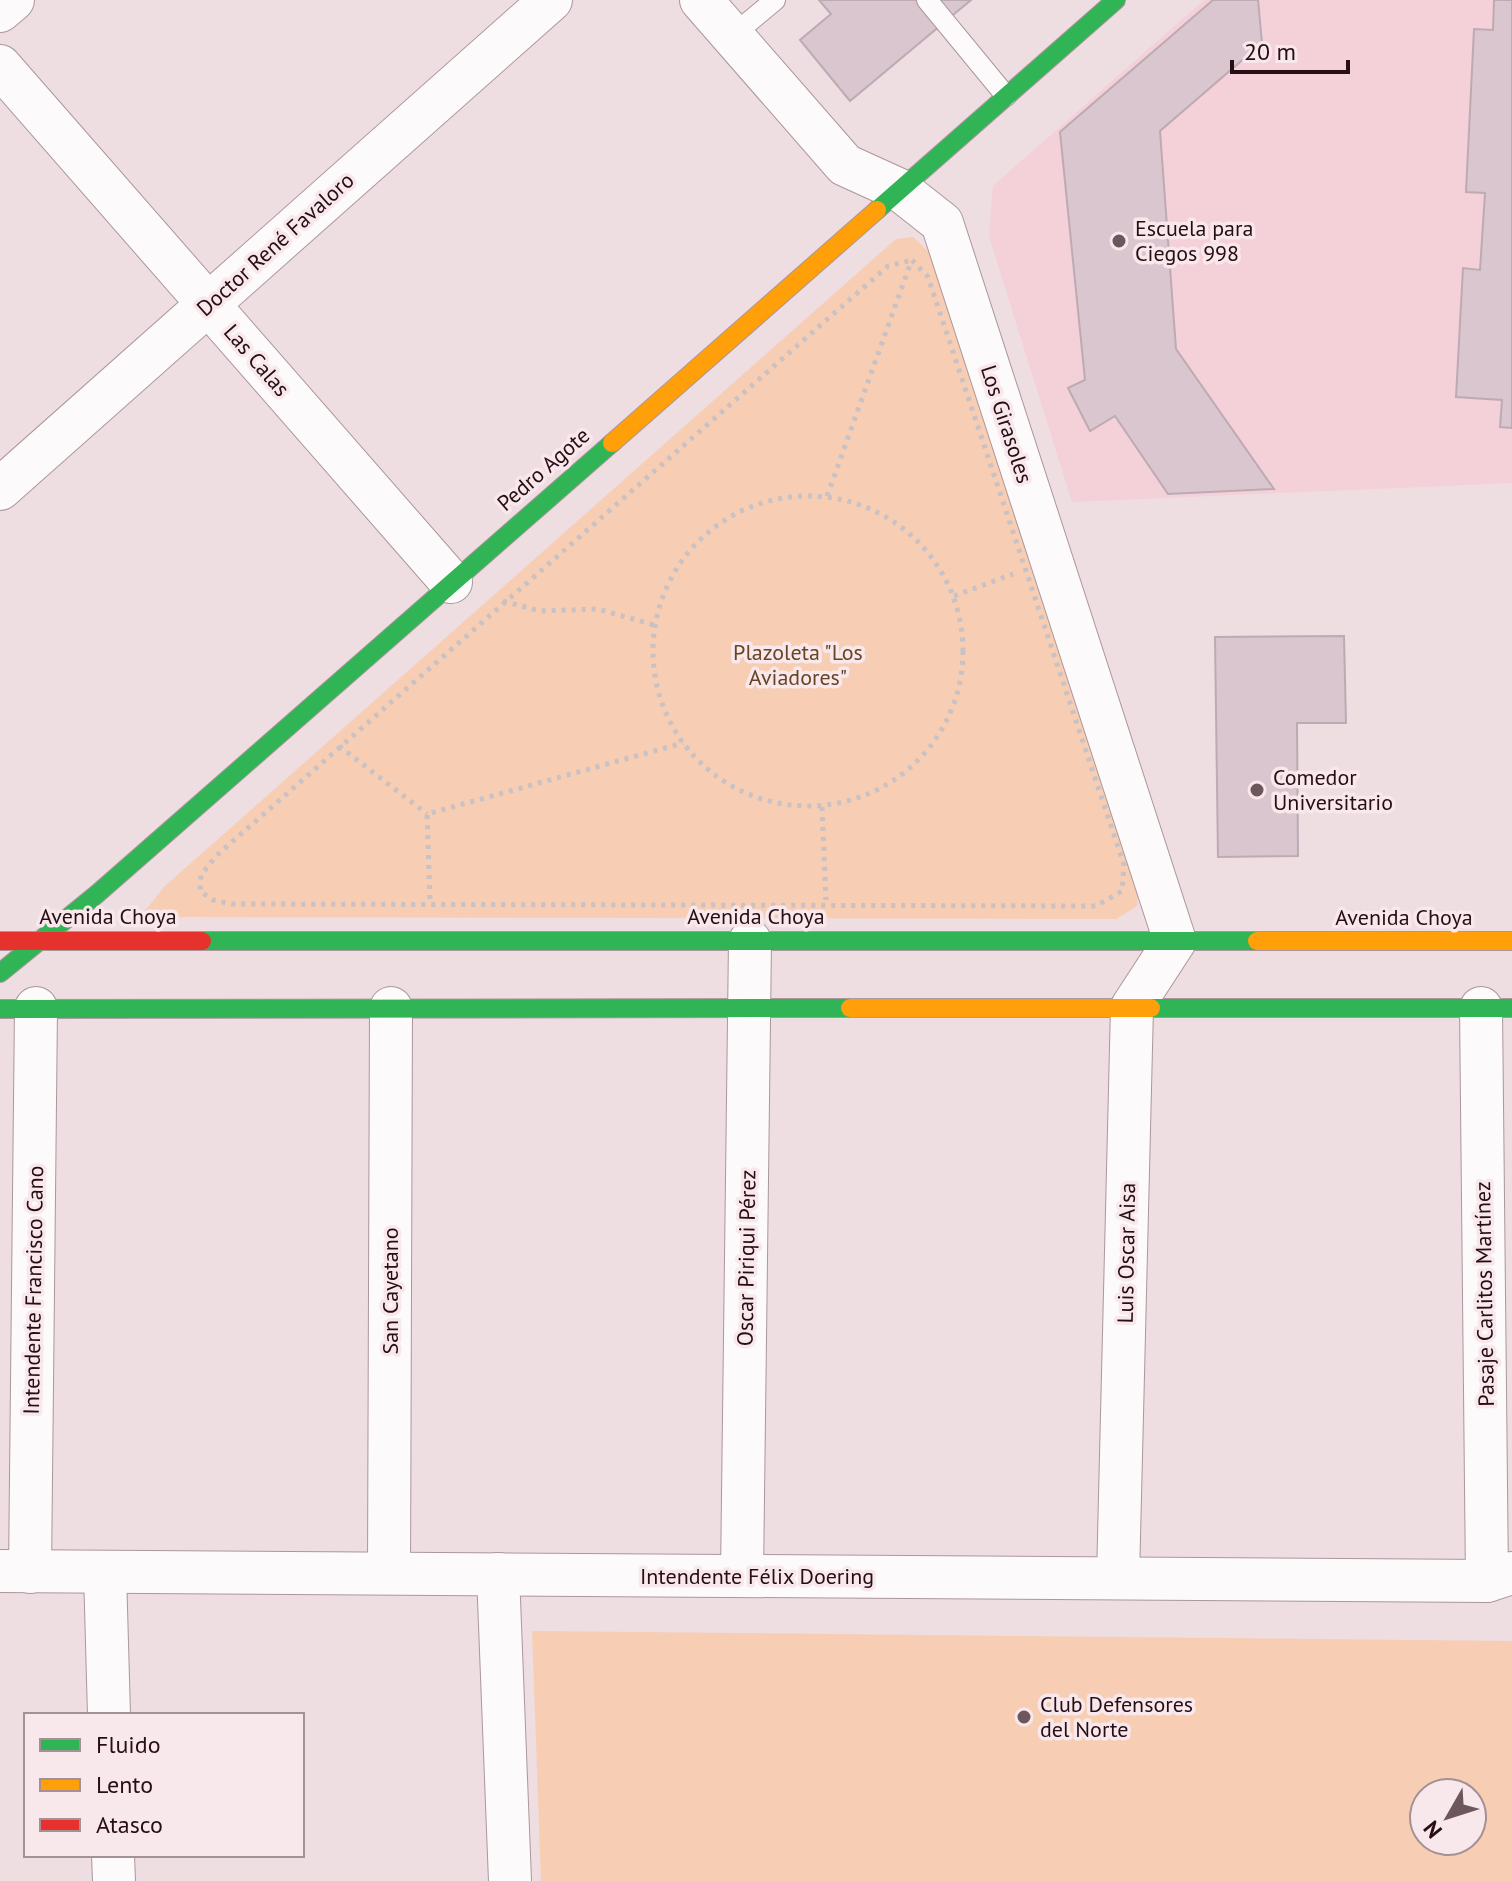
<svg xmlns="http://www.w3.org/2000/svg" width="1512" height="1881" font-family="'PT Sans',sans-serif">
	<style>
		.built { fill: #f4d0d8 }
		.green { fill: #f7ceb3; fill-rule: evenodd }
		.building { fill: #dac6cf; stroke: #bdaab3; stroke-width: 2 }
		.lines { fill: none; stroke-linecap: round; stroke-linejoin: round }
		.lane-casing { stroke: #ab979c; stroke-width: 22 }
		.street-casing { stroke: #ab979c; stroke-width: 44 }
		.fast-casing { stroke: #ab979c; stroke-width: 20 }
		.slow-casing { stroke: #ab979c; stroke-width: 20 }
		.jam-casing { stroke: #ab979c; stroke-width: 20 }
		.path { stroke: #c9c1c3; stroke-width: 5; stroke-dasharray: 4 6; stroke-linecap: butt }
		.lane { stroke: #fcfafa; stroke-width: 20 }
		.street { stroke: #fcfafa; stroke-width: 42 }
		.fast { stroke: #30b455; stroke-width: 18 }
		.slow { stroke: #ff9f0a; stroke-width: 18 }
		.jam { stroke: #e5322d; stroke-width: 18 }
		.poi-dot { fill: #6d565c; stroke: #f8e8eb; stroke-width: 3 }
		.labels { text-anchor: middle; stroke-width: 7; stroke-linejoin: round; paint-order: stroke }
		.poi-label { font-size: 22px; fill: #270d15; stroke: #f8e8eb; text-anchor: start }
		.street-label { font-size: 22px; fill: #270d15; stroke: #f8e8eb }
		.park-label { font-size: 22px; fill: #674423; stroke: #f8e8eb }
	</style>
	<rect width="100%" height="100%" fill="#eedde1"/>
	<path class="built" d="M1204,0H1512V483L1072,502L989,236L993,186Z"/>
	<g class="green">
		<path d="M913,237L933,256L1139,887L1137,906L1116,919L171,917L144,912L165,886L896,239Z"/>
		<path d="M532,1631L1512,1641V1881H541ZM1472,1793V1841H1424V1793Z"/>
	</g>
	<g class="building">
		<path d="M819,0H971L850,101L800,40L831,14Z"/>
		<path d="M1213,0H1258L1262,43L1160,131L1176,349L1274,489L1168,494L1115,416L1090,431L1068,388L1085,380L1060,132Z"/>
		<path d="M1494,0H1512V428L1500,427L1502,400L1456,397L1463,268L1480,270L1485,193L1466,192L1474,29L1493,30Z"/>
		<path d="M1344,636L1346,723H1297L1298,856L1218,857L1215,637Z"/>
	</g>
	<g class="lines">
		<g class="lane-casing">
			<g id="lane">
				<path d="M927,0L1006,96"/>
				<path d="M732,36L775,0"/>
			</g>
		</g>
		<g class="street-casing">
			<g id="street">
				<path d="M701,0L845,165L900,190L942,223L1175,941L1132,1007L1118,1578"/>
				<path d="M0,11L13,0"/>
				<path d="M0,66L451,582"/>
				<path d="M0,489L551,0"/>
				<path d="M1481,1008L1487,1581"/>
				<path d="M0,1571L1487,1581L1512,1573"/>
				<path d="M30,1572L36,1008"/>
				<path d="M105,1572L109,1715"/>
				<path d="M389,1573L391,1008"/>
				<path d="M498,1574L510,1881"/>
				<path d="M742,1576L750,941"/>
				<path d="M113,1855L114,1881"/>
			</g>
		</g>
		<g class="fast-casing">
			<g id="fast">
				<path d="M877,210L1116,0"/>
				<path d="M202,941H1257"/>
				<path d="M0,973L97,894L612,443"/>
				<path d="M1151,1008H1512"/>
				<path d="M0,1009L850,1008"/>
			</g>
		</g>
		<g class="slow-casing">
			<g id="slow">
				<path d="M612,443L877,210"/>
				<path d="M1257,941H1512"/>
				<path d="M850,1008H1151"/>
			</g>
		</g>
		<g class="jam-casing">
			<path id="jam" d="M0,941H202"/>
		</g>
		<g class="path">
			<path d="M912,260L928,277L1124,865L1122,891L1096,906L232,904L213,900L200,891L201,875L216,856L888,266Z"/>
			<circle cx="808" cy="651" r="155"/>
			<path d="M827,496L911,262"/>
			<path d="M954,596L1013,574"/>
			<path d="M503,601L540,611L598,609L654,625"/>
			<path d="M339,746L427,814"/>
			<path d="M822,807L826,900"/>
			<path d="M430,899L427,814L683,743"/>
		</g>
		<use href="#lane" class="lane"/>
		<use href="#street" class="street"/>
		<use href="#fast" class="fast"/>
		<use href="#slow" class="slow"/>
		<use href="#jam" class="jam"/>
	</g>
	<g class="poi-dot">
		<circle cx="1119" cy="241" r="8"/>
		<circle cx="1257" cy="790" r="8"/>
		<circle cx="1024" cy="1717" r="8"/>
	</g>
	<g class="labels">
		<g class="poi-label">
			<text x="1135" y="236">Escuela para<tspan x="1135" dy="25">Ciegos 998</tspan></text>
			<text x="1273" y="785">Comedor<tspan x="1273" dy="25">Universitario</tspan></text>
			<text x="1040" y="1712">Club Defensores<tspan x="1040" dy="25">del Norte</tspan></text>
		</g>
		<g class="street-label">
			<text transform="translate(275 244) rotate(-42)" y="8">Doctor René Favaloro</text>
			<text transform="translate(257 360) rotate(49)" y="8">Las Calas</text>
			<text transform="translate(1007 424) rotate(72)" y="8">Los Girasoles</text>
			<text transform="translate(543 469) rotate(-41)" y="8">Pedro Agote</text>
			<text x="108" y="924">Avenida Choya</text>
			<text x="756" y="924">Avenida Choya</text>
			<text x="1404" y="925">Avenida Choya</text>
			<text transform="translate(1126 1253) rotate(-89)" y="8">Luis Oscar Aisa</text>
			<text transform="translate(746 1258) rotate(-89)" y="8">Oscar Piriqui Pérez</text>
			<text transform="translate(33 1290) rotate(-89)" y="8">Intendente Francisco Cano</text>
			<text transform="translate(390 1291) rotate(-90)" y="8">San Cayetano</text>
			<text transform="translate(1484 1294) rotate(-91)" y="8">Pasaje Carlitos Martínez</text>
			<text x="757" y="1584">Intendente Félix Doering</text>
		</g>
		<g class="park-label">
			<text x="798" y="660">Plazoleta "Los<tspan x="798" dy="25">Aviadores"</tspan></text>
		</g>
	</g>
	<rect x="24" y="1713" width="280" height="144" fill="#f8e8eb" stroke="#a49095" stroke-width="2"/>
	<rect x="40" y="1739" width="40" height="12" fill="#30b455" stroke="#a49095" stroke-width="2"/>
	<text x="96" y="1753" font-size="24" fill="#270d15">Fluido</text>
	<rect x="40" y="1779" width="40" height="12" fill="#ff9f0a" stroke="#a49095" stroke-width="2"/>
	<text x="96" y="1793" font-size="24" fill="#270d15">Lento</text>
	<rect x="40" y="1819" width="40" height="12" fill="#e5322d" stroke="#a49095" stroke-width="2"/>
	<text x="96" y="1833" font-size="24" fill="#270d15">Atasco</text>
	<g transform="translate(1448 1817) rotate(231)"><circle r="38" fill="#f8e8eb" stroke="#a49095" stroke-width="2"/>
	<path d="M0-6L14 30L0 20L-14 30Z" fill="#6d565c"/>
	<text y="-12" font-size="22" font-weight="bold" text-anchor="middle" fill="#270d15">N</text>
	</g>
	<path d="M1232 60v12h116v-12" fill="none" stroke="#270d15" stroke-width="4"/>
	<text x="1244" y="60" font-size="24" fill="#270d15" stroke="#f8e8eb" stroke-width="6" paint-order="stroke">20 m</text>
</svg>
